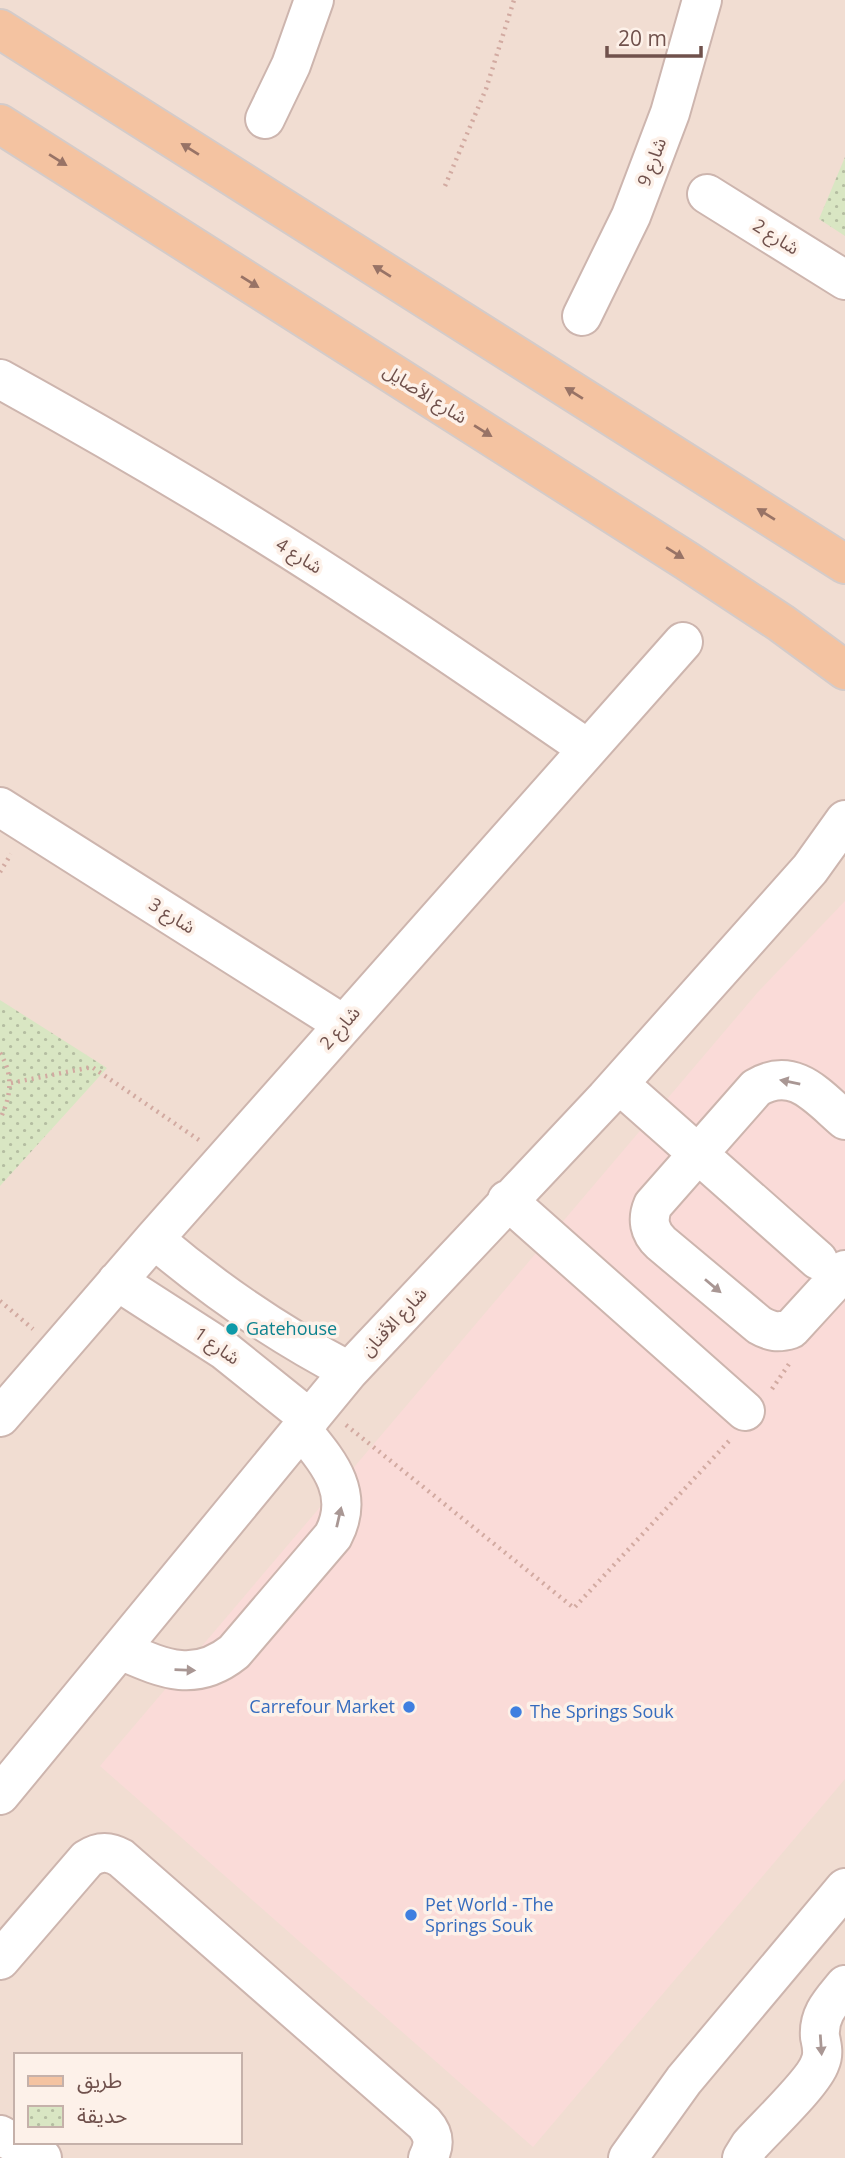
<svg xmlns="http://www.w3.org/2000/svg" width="845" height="2158" font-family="'Open Sans','Noto Sans Arabic',sans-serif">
<defs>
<pattern id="park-dots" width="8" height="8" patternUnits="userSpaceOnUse" patternTransform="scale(1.75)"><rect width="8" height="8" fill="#d9e6c3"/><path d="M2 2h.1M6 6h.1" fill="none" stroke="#b4bda1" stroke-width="1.8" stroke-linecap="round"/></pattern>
</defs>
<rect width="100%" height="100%" fill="#faece3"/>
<path fill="#f1ddd2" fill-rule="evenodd" d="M0,0H845V2158H0ZM16,2055H240V2142H16Z"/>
<path fill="#fadbd8" d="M845,901V1779L533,2147L100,1766L758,992Z"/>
<path fill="url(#park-dots)" d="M845,157V236L819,219Z
M0,1000L107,1068L0,1186Z"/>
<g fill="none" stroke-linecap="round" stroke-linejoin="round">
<g stroke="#cdb5ae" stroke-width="42">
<path id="minor" d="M265,119L291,65L314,0
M707,194L845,280
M582,316L631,216L670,113L702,0
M0,379C125,448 249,521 368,600C442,648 515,699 588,749
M0,807L343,1024
M619,1084L818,1260
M845,1120C818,1097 794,1065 756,1088L653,1205C647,1219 649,1232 661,1243L759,1325C771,1332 778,1333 791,1329L845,1270
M507,1200L745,1411
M154,1239C214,1290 278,1334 349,1371
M117,1281L224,1350L310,1419
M0,1417L154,1239L683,642
M120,1650C162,1668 194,1684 234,1652L333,1536C356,1493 328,1462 302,1430
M0,1795L349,1371L606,1098L810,869L845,820
M0,1960L87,1859C99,1851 109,1851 121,1858L424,2123C434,2134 435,2145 428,2158
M0,2135L42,2158
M628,2158L684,2080L845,1888
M742,2158L750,2145C766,2127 814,2082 820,2063C824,2054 822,2046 820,2037C818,2014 832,2001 845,1985"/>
</g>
<g stroke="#d4cbc9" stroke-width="42">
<path id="major" d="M0,29L845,564
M0,124L687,561L781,623L845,670"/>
</g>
<path stroke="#d2aaa1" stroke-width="4.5" stroke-dasharray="2 5" stroke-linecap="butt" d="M445,186L486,89L514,0
M0,872L11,854
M0,1053C14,1075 11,1097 0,1119
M11,1083L92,1067L199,1140
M0,1301L33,1329
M772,1389L789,1364
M346,1425L574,1608L729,1441"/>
<use href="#minor" stroke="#fff" stroke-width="38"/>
<use href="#major" stroke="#f4c3a1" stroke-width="38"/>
</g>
<defs><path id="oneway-solid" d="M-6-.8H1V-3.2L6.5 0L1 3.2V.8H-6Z" transform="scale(1.75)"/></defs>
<g fill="#987366">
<use href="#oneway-solid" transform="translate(190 149) rotate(-148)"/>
<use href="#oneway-solid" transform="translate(58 160) rotate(32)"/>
<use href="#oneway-solid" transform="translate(382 271) rotate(-148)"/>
<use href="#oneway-solid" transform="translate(250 282) rotate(32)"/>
<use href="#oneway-solid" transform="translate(574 393) rotate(-148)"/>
<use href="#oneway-solid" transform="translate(483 431) rotate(32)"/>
<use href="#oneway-solid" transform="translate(766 514) rotate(-148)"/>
<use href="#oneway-solid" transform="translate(675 553) rotate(32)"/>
</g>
<g fill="#a99794">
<use href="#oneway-solid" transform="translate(790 1082) rotate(-168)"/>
<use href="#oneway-solid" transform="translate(713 1286) rotate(40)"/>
<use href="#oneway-solid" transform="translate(339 1517) rotate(-77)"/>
<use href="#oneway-solid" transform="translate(185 1670) rotate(2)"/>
<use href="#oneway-solid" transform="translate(821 2045) rotate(86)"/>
</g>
<circle fill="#0f9aa8" stroke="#fdf1e9" stroke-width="2.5" cx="232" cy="1329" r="7"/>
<g fill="#3f7fe0" stroke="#fdf1e9" stroke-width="2.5">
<circle cx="409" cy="1707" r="7"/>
<circle cx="516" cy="1712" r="7"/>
<circle cx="411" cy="1915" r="7"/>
</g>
<g text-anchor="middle" stroke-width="7" stroke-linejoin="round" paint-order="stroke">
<g font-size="18" fill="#70514c" stroke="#fdf1e9">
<text transform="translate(652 162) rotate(-69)" y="6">شارع 9</text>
<text transform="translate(776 237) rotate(32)" y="6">شارع 2</text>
<text transform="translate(425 394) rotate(32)" y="6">شارع الأصايل</text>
<text transform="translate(299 556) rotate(32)" y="6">شارع 4</text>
<text transform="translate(172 916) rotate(32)" y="6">شارع 3</text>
<text transform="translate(340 1028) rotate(-49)" y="6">شارع 2</text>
<text transform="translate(394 1322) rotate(-47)" y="6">شارع الأفنان</text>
<text transform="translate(217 1346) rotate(35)" y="6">شارع 1</text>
</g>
<g font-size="18" fill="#0d838f" stroke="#fdf1e9" text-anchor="start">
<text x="246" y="1335">Gatehouse</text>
</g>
<g font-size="18" fill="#366cbe" stroke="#fdf1e9" text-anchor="start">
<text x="395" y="1713" text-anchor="end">Carrefour Market</text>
<text x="530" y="1718">The Springs Souk</text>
<text x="425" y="1911">Pet World - The<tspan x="425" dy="21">Springs Souk</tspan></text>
</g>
</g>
<rect x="14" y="2053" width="228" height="91" fill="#fdf1e9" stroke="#c5b1aa" stroke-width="2"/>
<rect x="28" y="2076" width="35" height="10" fill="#f4c3a1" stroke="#c5b1aa" stroke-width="2"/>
<text x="77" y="2088" font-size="21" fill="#70514c">طريق</text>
<rect x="28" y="2106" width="35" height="21" fill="url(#park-dots)" stroke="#c5b1aa" stroke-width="2"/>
<text x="77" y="2123" font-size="21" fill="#70514c">حديقة</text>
<path d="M607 46v10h94v-10" fill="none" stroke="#70514c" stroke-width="3.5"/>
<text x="618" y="46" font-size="21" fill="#70514c" stroke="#fdf1e9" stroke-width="5" paint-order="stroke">20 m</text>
</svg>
